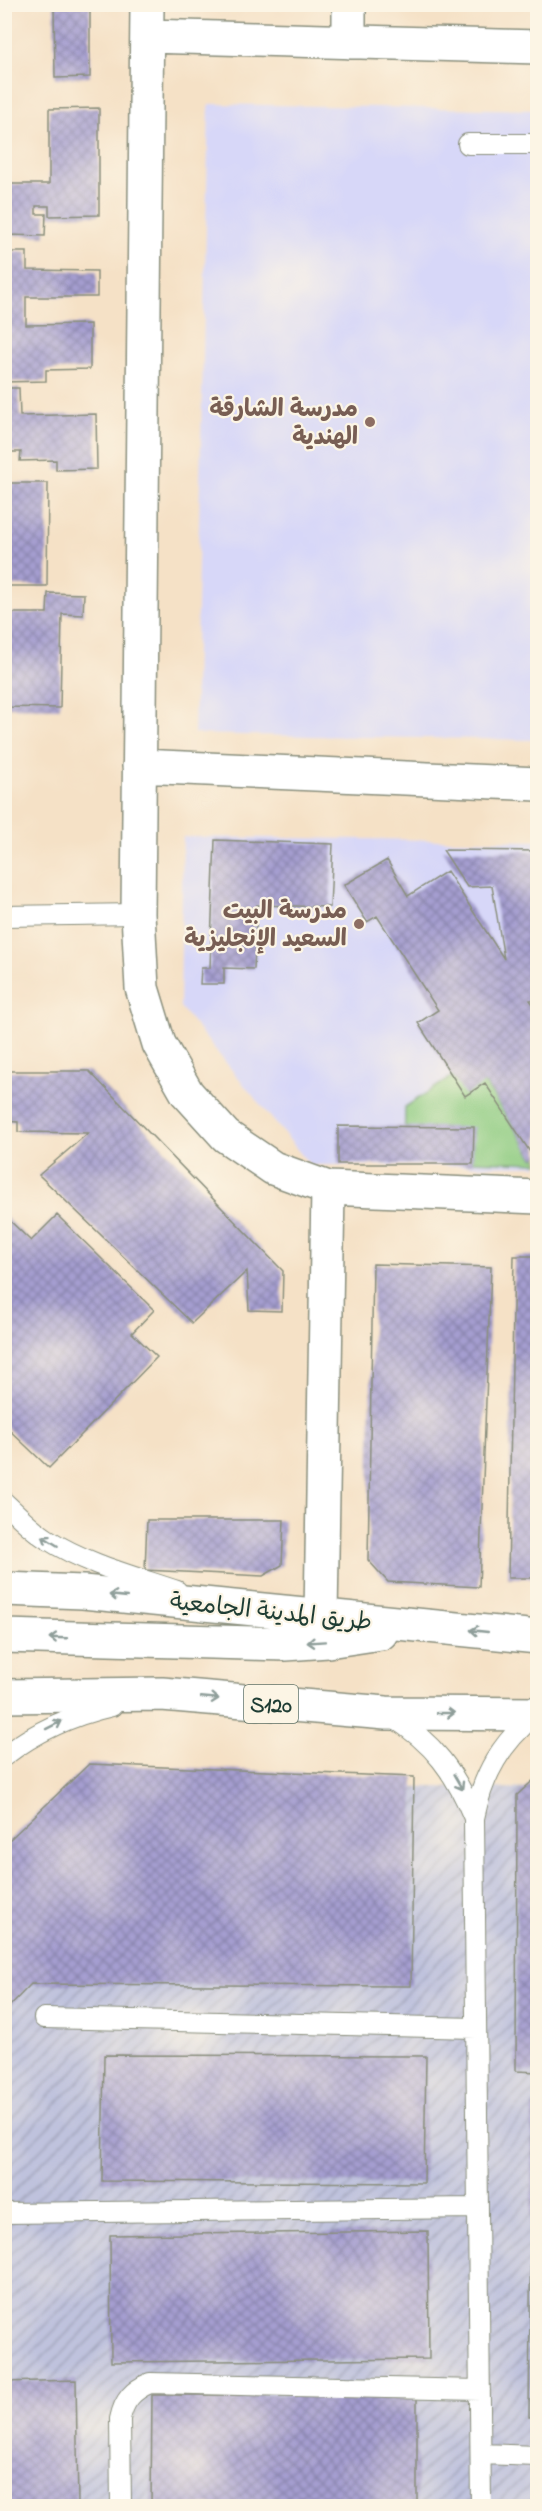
<svg xmlns="http://www.w3.org/2000/svg" width="542" height="2511" font-family="'Indie Flower','Playpen Sans Arabic',sans-serif">
<defs>
<pattern id="industrial-furrows" width="10" height="10" patternUnits="userSpaceOnUse" patternTransform="scale(1.5)"><rect width="10" height="10" fill="#bfc2dd"/><path d="M-1 1l2-2M0 10L10 0M9 11l2-2" fill="none" stroke="#9b9fb4"/></pattern>
<pattern id="building-cross-hatch" width="8" height="8" patternUnits="userSpaceOnUse" patternTransform="scale(1.5)"><rect width="8" height="8" fill="#a59ed0"/><path d="M0 0l8 8M0 8l8-8" fill="none" stroke="#8682aa"/></pattern>
</defs>
<rect width="100%" height="100%" fill="#fcf5e5"/>
<filter id="ink" filterUnits="userSpaceOnUse"><feTurbulence type="fractalNoise" baseFrequency=".0167" numOctaves="2"/><feDisplacementMap in="SourceGraphic" scale="12" xChannelSelector="R" yChannelSelector="G"/><feConvolveMatrix kernelMatrix="1 2 1 2 8 2 1 2 1" color-interpolation-filters="sRGB"/></filter>
<filter id="wash" filterUnits="userSpaceOnUse"><feTurbulence type="fractalNoise" baseFrequency=".008" numOctaves="4" result="noise"/><feDisplacementMap in="SourceGraphic" scale="24" xChannelSelector="R" yChannelSelector="G"/><feGaussianBlur stdDeviation="1.35" result="paint"/><feColorMatrix in="noise" values="0 0 0 0 0 0 0 0 0 0 0 0 0 0 0 0 0 1.4 0 .05"/><feComposite in="paint" operator="in"/></filter>
<g filter="url(#wash)">
<rect width="100%" height="100%" fill="#f5e1c6"/>
<path fill="#d7d7f8" d="M209,104L537,110V740L194,734Z
M183,837L537,841V1166L310,1165L180,1007Z"/>
<path fill="url(#industrial-furrows)" d="M108,1781L537,1789V2506H5L4,1875Z"/>
<path fill="#8fcc82" stroke="#57845b" stroke-width="1.5" d="M453,1076L485,1083L534,1158L537,1156L538,1163L404,1159L405,1107Z"/>
<g id="blocks">
<path fill="url(#building-cross-hatch)" d="M54,4H90V77L55,78Z
M99,108V215L49,216V206H36V214H46L45,236L7,235L6,249L4,248V184H49V109Z
M4,252H27V270L97,271V297H26V325L90,324V369L46,370V381L4,382Z
M4,388H19L20,416L96,414L97,469L56,470V460L20,461L21,452H4Z
M4,483H48L47,586H4Z
M48,593L84,594L83,615L62,614L60,708L4,707V613H47Z
M215,840L333,844L330,907L257,905L254,969L224,968V984H200L201,968H210Z
M443,850L538,851V999L530,1000L538,1011V1156L534,1158L485,1083L465,1096L418,1023L438,1010L377,916L367,922L344,885L387,860L408,896L447,871L504,959L492,886L467,887Z
M4,1071H89L283,1271L282,1311L249,1310L247,1271L192,1323L39,1175L88,1133L18,1132V1122L4,1121Z
M338,1126L474,1127L473,1164H338Z
M57,1215L154,1310L132,1333L157,1357L49,1468L4,1425V1220L7,1218L31,1241Z
M514,1256H538V1578H508Z
M373,1264L491,1267L479,1587L388,1582L368,1560Z
M147,1520H284L282,1565L263,1576L145,1570Z
M89,1764L414,1777L411,1986L31,1984L4,2012V1845Z
M538,1776V2072L516,2071L517,1795Z
M104,2055L426,2056L424,2183L102,2181Z
M532,2104H538V2417H529Z
M428,2231L429,2359L111,2362L110,2235Z
M76,2380L78,2506H4V2382Z
M152,2395H417V2506H151Z"/>
</g>
</g>
<g filter="url(#ink)">
<use href="#blocks" fill-opacity="0" stroke="#8a8f7d" stroke-width="1.5"/>
<g fill="none" stroke-linecap="round" stroke-linejoin="round">
<g stroke="#8a8f7d" stroke-width="22">
<path id="lane" d="M468,144H538
M4,916L138,914
M4,1502C18,1515 31,1529 47,1539C86,1564 133,1576 177,1591
M391,1716C434,1743 455,1772 474,1818
M4,1756C38,1730 72,1715 112,1706
M44,2018L476,2028
M4,2213L478,2208
M481,2454L538,2456
M121,2506L120,2419C124,2400 133,2390 150,2383L480,2390
M481,2506L474,1818C483,1774 501,1743 536,1714"/>
</g>
<g stroke="#8a8f7d" stroke-width="36">
<path id="street" d="M147,4L138,914L142,988L159,1044L187,1093L226,1136L273,1168L328,1188L538,1197
M349,4V42
M147,36L538,47
M139,766L538,784
M321,1616L328,1188"/>
</g>
<g stroke="#8a8f7d" stroke-width="36">
<path id="primary" d="M4,1589L83,1592L538,1637
M4,1636L285,1644L328,1641L381,1633
M4,1696L162,1694L386,1713L538,1714"/>
</g>
<use href="#lane" stroke="#fff" stroke-width="20"/>
<use href="#street" stroke="#fff" stroke-width="33"/>
<use href="#primary" stroke="#fff" stroke-width="33"/>
</g>
<defs><path id="oneway-shaft" d="M-6 0H5M1.5-3L5.5 0L1.5 3" fill="none" stroke-width="1.6" stroke-linecap="round" stroke-linejoin="round" transform="scale(1.5)"/></defs>
<g stroke="#8f9e9a">
<use href="#oneway-shaft" transform="translate(50 1541) rotate(-148)"/>
<use href="#oneway-shaft" transform="translate(118 1596) rotate(-174)"/>
<use href="#oneway-shaft" transform="translate(479 1631) rotate(-174)"/>
<use href="#oneway-shaft" transform="translate(58 1638) rotate(-178)"/>
<use href="#oneway-shaft" transform="translate(316 1642) rotate(176)"/>
<use href="#oneway-shaft" transform="translate(210 1698) rotate(5)"/>
<use href="#oneway-shaft" transform="translate(446 1713)"/>
<use href="#oneway-shaft" transform="translate(54 1725) rotate(-27)"/>
<use href="#oneway-shaft" transform="translate(458 1782) rotate(60)"/>
</g>
</g>
<g fill="#8d6e63" stroke="#fcf5e5" stroke-width="2">
<circle cx="370" cy="422" r="6"/>
<circle cx="359" cy="924" r="6"/>
</g>
<g text-anchor="middle" stroke-width="4.5" stroke-linejoin="round" paint-order="stroke">
<rect fill="#fcf5e5" stroke="#617469" stroke-width="1.5" x="244" y="1685" width="54" height="38" rx="4.5"/>
<g font-size="22" font-weight="bold" fill="#1f3d34">
<text x="271" y="1712">S120</text>
</g>
<g font-size="24" font-weight="bold" fill="#785e54" stroke="#fcf5e5" text-anchor="end">
<text x="358" y="416">مدرسة الشارقة<tspan x="358" dy="28">الهندية</tspan></text>
<text x="347" y="918">مدرسة البيت<tspan x="347" dy="28">السعيد الإنجليزية</tspan></text>
</g>
<g font-size="24" fill="#1f3d34" stroke="#fcf5e5">
<text transform="translate(271 1611) rotate(6)" y="8">طريق المدينة الجامعية</text>
</g>
</g>
<rect width="542" height="2511" fill="none" stroke="#fcf5e5" stroke-width="24"/>
</svg>
